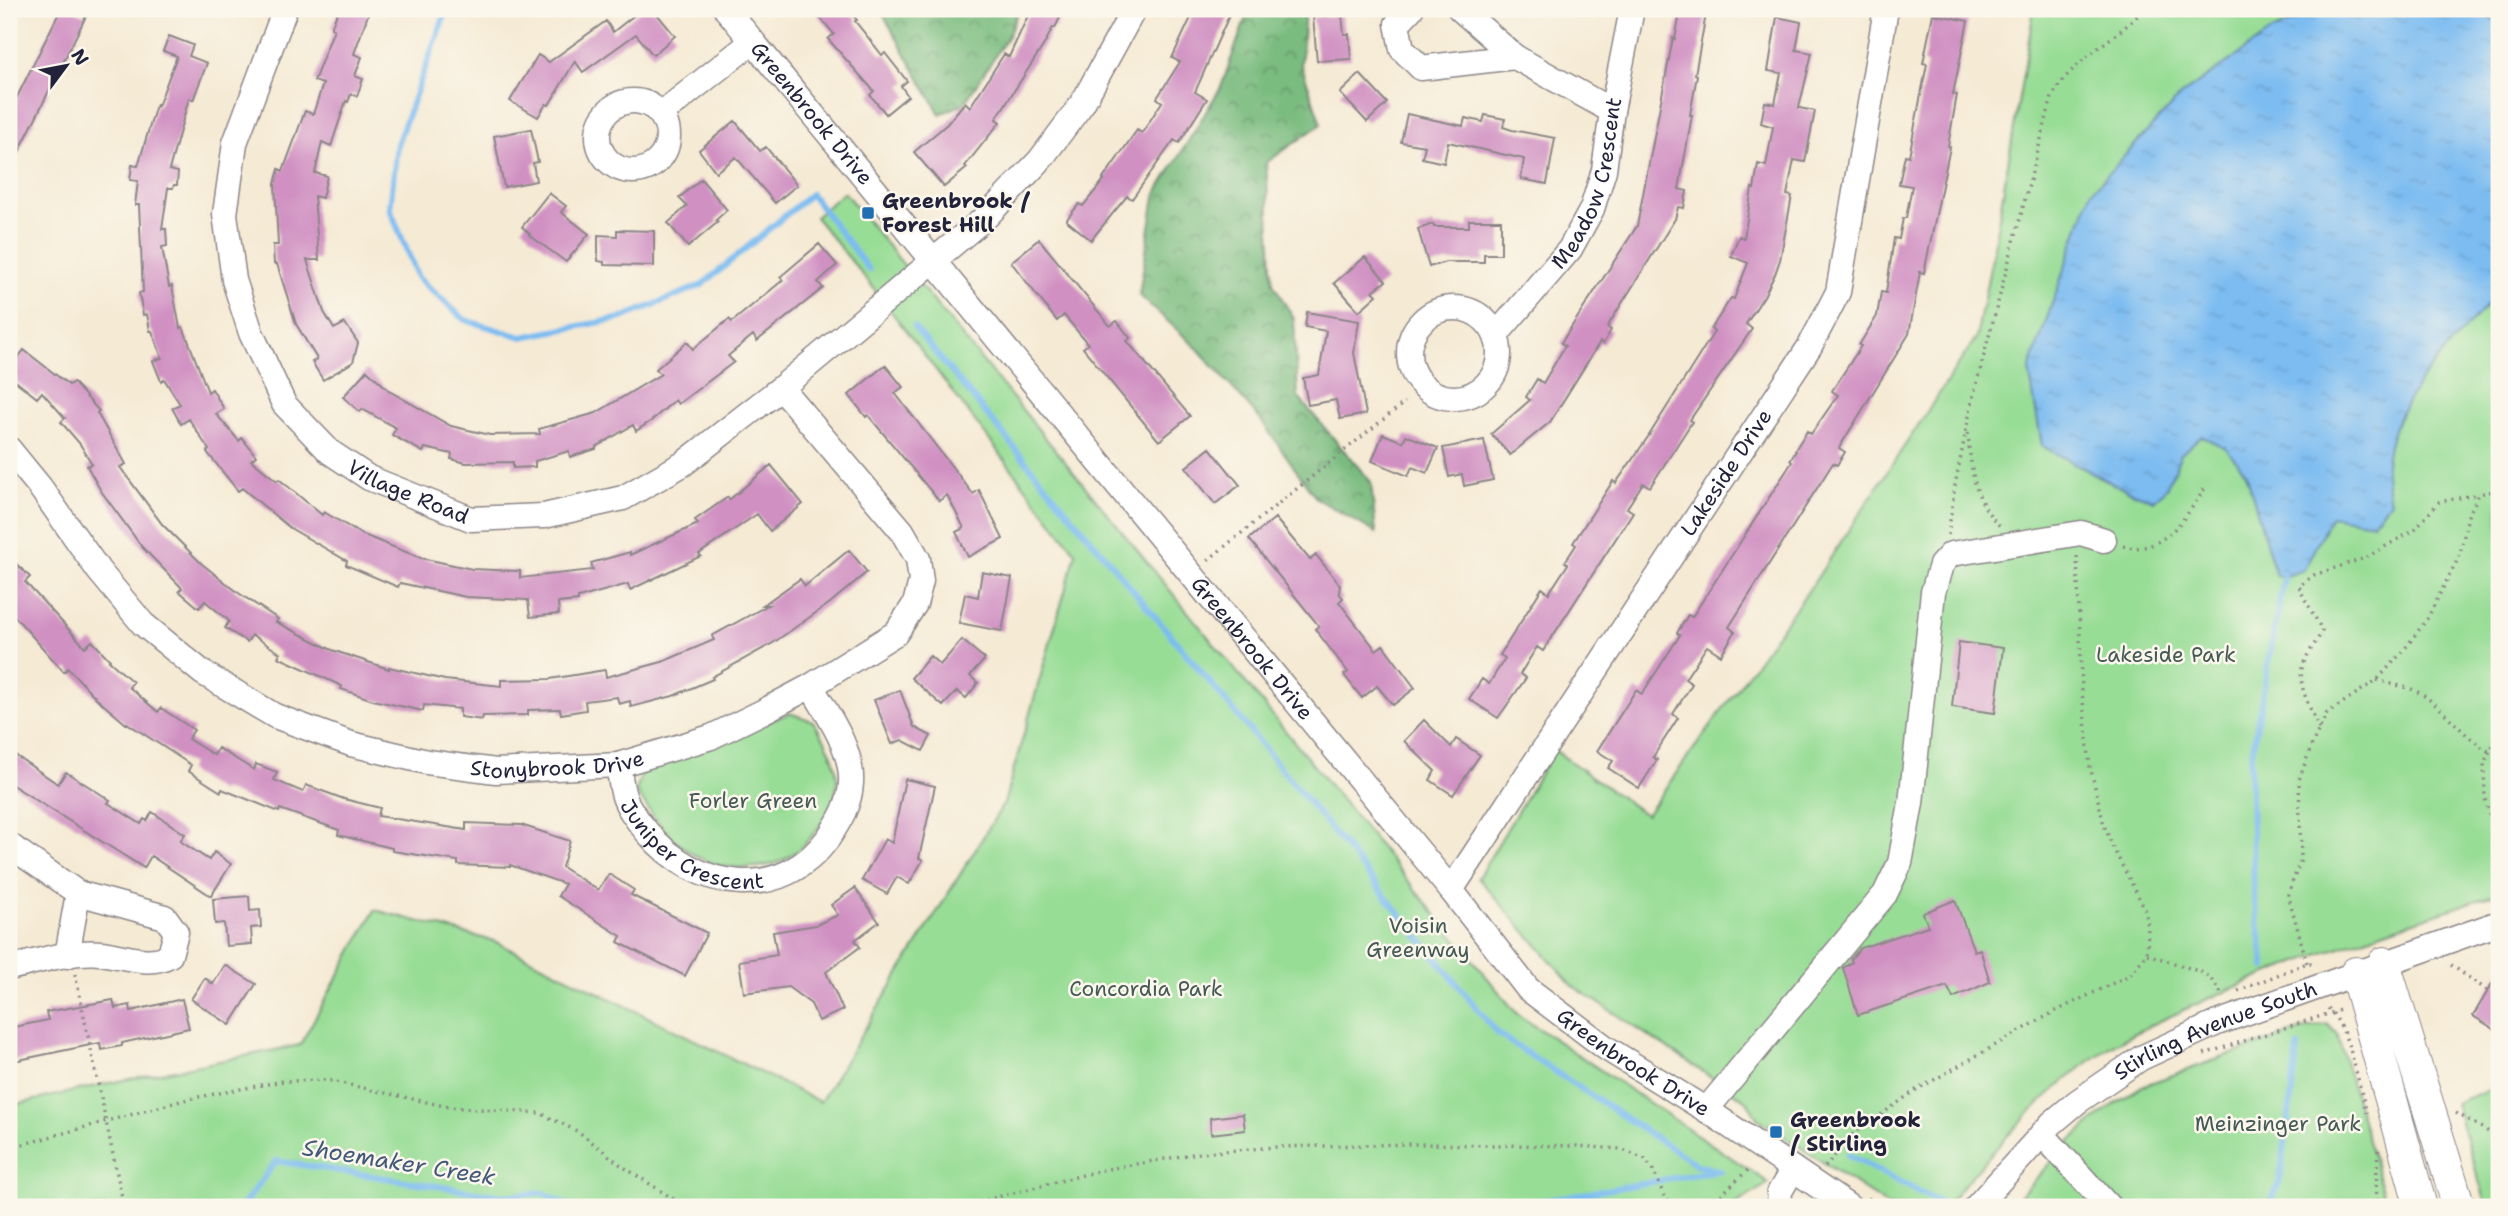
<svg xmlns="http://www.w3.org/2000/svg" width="2508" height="1216" font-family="'Shantell Sans',sans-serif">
<defs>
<pattern id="forest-crowns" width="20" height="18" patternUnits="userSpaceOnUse" patternTransform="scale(1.75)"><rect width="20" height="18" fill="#7abc7f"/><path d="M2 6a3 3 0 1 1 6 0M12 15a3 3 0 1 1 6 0" fill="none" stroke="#649869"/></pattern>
<pattern id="water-ripples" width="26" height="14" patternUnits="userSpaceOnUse" patternTransform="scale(1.75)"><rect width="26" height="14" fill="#7cbcf1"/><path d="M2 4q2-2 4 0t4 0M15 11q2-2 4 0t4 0" fill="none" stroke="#6ba1d0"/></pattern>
</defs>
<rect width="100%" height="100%" fill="#fbf7ec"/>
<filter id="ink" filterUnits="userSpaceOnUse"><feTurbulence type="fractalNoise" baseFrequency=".0143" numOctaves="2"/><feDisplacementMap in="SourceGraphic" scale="14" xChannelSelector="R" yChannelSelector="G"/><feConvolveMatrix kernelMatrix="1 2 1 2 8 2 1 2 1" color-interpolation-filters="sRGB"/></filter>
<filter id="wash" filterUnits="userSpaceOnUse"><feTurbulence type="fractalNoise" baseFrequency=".00686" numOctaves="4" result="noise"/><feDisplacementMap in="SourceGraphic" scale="28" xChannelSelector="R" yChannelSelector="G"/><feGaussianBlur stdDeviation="1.57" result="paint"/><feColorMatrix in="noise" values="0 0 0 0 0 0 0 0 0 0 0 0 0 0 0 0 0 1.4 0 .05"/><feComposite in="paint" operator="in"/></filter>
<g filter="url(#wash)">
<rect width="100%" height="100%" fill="#f5ead4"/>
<path fill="url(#forest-crowns)" stroke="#4e6f5d" stroke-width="2" d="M880,9H1019L1008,36L964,104L940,114Z
M1249,9H1305L1301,64L1321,124L1266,163L1273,283L1294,319L1298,397L1371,482L1376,533L1316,498L1260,419L1198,349L1139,295L1155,196L1221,87Z"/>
<path fill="#98dd96" stroke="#5d8068" stroke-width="2" d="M2034,9H2499V893C2398,927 2296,959 2199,1003C2167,1018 2133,1032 2104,1051C2041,1093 1994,1151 1944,1207H1890L1757,1118L1747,1101L1573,986L1478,878L1554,750L1646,815L1813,584L1976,338L1993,253Z
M844,192L1517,1014L1769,1183L1731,1207H9V1106L109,1083L300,1045L375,910L494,941L820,1102L1004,803L1076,553L867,280L815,217Z
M790,713L813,721C824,738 837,758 837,780C837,810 808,848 781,861C768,868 732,870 718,865C679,854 657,823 636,791L641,776L649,768Z
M2327,1024L2337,1033L2387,1207H2010L2069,1142L2102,1113L2142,1086L2300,1030Z
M2499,1085V1207H2487L2455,1103Z"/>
<path fill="url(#water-ripples)" stroke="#4f6f96" stroke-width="2" d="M2320,9H2474L2498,21L2499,292C2456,341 2391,396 2386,465C2385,476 2388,490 2390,502L2373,523L2331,516L2304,570L2284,577L2276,576L2246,473L2226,448L2201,436L2181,454L2167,487L2154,501L2113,484L2042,446L2029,370L2091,192L2180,96L2270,32Z"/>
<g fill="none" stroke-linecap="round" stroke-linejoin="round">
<path stroke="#7cbcf1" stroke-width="6" d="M447,9L397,144L390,209L418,278L465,320L522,337L622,318L702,285L811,194L869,270
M914,327L1243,722L1498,1034L1697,1165L1720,1171
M2265,968L2254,896L2250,763L2284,577
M1848,1155L1944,1205
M242,1207L276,1161L501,1196L543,1193L571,1207
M1491,1207L1519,1205L1714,1171
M2269,1207L2280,1180L2298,1047"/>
</g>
<g id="blocks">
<path fill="#d090c2" d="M61,9H72L86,16L9,172V113Z
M339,9H370L354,54L362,57L355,76L363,79L357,96L351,94L348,102L346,101L331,146L322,142L315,173L327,176L322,198L314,196L319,260H307L324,312L334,329L345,323L358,343L353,362L323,380L312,362L317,359L296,324L277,264H274L273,245H278L275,184L279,169L283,171L305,111L313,114L323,84L314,81L334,29L331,28Z
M642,9H653L675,36L653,55L636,34L583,72L575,61L549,105L546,104L538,117L510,101L538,55L549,62L606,21L613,32Z
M813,9H848L857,20L855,21L882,55L885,53L907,81L901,86L908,96L886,114L870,95L874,91L828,39L834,34Z
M1031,9H1064L1055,28L1053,27L1045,43L996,119L1000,122L965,166L967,168L944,187L914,152L947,124L965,102L970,107L1004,54L1009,57Z
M1195,9H1232L1195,92L1207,99L1179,143L1174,140L1132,199L1127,196L1091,240L1066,220L1079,204L1083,206L1104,180L1103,179L1137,130L1142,133L1162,102L1157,98L1180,62L1172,58Z
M1681,9H1707L1695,74L1697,75L1690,115H1692L1679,189L1687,191L1684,208L1678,207L1675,219L1607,327L1611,330L1603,344L1600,342L1550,422L1510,455L1491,434L1530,400L1526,397L1537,379L1543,383L1565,346L1561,343L1637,226L1673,38L1675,39Z
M1933,14L1968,21L1953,94L1957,95L1948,146L1950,147L1924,273L1920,272L1909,334L1839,448L1845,452L1837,465L1833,463L1729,627L1735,632L1721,655L1707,646L1685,679L1692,684L1673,714L1678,718L1653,757L1657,760L1639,788L1608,768L1613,761L1597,751L1636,690L1642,694L1680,635L1677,633L1688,615L1692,617L1792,462L1790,460L1796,451L1795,450L1807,431L1811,434L1838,395L1832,391L1861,346L1859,345L1877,316L1881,292L1886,293L1894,238L1899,239L1903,218H1906L1912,186L1899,184L1905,155L1909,156L1927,64L1923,63Z
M1342,15L1344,34H1349L1351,59L1317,61L1313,17Z
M1777,17L1801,22L1796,50L1812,53L1799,108L1815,111L1805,162L1794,160L1787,195L1792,196L1780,260L1775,274L1764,296L1746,324L1752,329L1690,420L1692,422L1650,487L1643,483L1627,508L1633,512L1543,651L1537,647L1520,674L1526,678L1498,718L1469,699L1482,679L1489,684L1505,658L1500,655L1542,588L1549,593L1568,564L1565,562L1576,545L1573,543L1613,481L1616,483L1648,437L1714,332L1711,329L1731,298L1734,299L1748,263L1731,256L1739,236L1744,238L1752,188L1754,189L1758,164L1766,166L1773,127L1761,123L1765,102L1775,104L1781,73L1768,71Z
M169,36L193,45L189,56L207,63L193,100L189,98L169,170L178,172L177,185H174L173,188H168L162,229H166L167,246L162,247L169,287L172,286L180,328L183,327L208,392L212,389L224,409L216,414L239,441L242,438L256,456L251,460L277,481L279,479L322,515L324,512L361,534L421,558L472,569L520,571V578L593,570L591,563L630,552V555L698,524L695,520L728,497L729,500L771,465L803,504L770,531L757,514L699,554L701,556L630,590L628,584L578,598V601L558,603L559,614L530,617L528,600L466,597L400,583L398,587L346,565L347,561L290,528L242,488L238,491L207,452L209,450L189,419L181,424L172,408L180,404L164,379L161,381L153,361L162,358L152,331H150L147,314L143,315L139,293L143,292L139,205H135L138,181L130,180L132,165L138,166L156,105L158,106L177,56L163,51Z
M1360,74L1387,103L1367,122L1340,93Z
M1407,114L1463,126L1465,118L1483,122L1485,115L1505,119L1503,127L1512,130L1555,138L1547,184L1521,179L1524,159L1448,142L1444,163L1422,158L1425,146L1401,142Z
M735,121L760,151L766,147L797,185L775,203L736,157L716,172L699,150Z
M531,129L538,162L533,163L536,181L504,187L494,136Z
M701,179L727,210L716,220L718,222L688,247L668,223L687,206L679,198Z
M549,193L566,206L561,212L589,234L566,262L529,235L530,234L522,227Z
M1469,220H1501V254H1484V262H1446L1429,267L1418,229L1433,224L1434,227H1469Z
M617,230L654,231V266L604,265V262L598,261V235L617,236Z
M1039,239L1110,326L1117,321L1130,338L1127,341L1190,416L1159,441L1083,348L1088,344L1064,315L1057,321L1011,262Z
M819,244L837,265L818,282L823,288L757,341L753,335L728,356L734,362L678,404L675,400L651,421L636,431L633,425L596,447V449L570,457L569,451L535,461V467L513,468V462L466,463L451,459L452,454L425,448L423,452L392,435L396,428L362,409L360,412L343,397L367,370L391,392L451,426L490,435L540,434L539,429L596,413L661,374L656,369L687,342L693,349L729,319L732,322L783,280L780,277Z
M1365,257L1386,281L1373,291L1377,295L1359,311L1334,283Z
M1307,312L1359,321L1354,353L1366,414L1340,419L1336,400L1308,405L1303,378L1319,375L1326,331L1305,327Z
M24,350L69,385L73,382L99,411L97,413L126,464L120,467L162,524L202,564L240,594L278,619L276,622L332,650L389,669V667L445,680L501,686V680L550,679L605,670L606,677L662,662L714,640L712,636L768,605H763L800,579L805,586L849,550L867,572L830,603L773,643L712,677L713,679L673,696L631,707L630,701L619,704L617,697L585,701L586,710L561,714L560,709L528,710V715L483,716L482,720L460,717V709L424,705L423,711L373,700L341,689L342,686L278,657L280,653L252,635L247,642L225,628L229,621L205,601L199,608L179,591L182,588L142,547L101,491L87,466L92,464L80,444L61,422L65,418L42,392L37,398L9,376V369Z
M885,365L903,387L895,393L973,494L979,490L1003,539L968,557L956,532L964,528L947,495L939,501L868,415L866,417L849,395Z
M1383,434L1403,442L1406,435L1438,448L1427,473L1412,467L1408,476L1372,461Z
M1484,440L1493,480L1464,486L1462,474L1449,477L1443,448Z
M1210,448L1240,485L1215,504L1186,467Z
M1275,518L1310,560L1316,555L1340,585L1339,593L1343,598L1339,602L1376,650L1383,645L1415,688L1393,705L1377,686L1362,698L1344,675L1348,672L1315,629L1319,626L1249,539Z
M9,557L30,577L25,582L85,647L92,641L110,660L109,661L133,682L129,687L158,712L161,708L194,730L188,739L214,755L218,748L254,770L256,764L277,772L274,780L303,792L306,785L344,799L380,808L378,816L466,830V823L521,825L570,841L562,867L598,890L609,874L634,890L631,895L707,933L685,976L618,942L621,936L558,896L565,884L510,865V867L458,865V861L392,851V848L338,835L339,830L280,809L279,812L222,789L221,792L188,771L191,765L127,723L126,724L98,700L68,668L64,672L9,610Z
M982,572L1012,578L1002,631L959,623L965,594L978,597Z
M962,640L985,659L970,676L978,683L966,698L957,691L943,706L911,678L930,656L940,665Z
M1959,642L2003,648L1995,713L1952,707Z
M900,690L914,727L931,736L923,751L902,740L892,744L874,700Z
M1424,720L1451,747L1456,739L1480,755L1453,795L1430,780L1435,771L1404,741Z
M9,751L58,784L66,772L110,800L108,803L141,824L144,819L147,821L152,812L185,834L180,841L209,860L214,852L231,864L211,896L151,856L144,868L9,783Z
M905,779L935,786L919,858L923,860L909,884L897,877L887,894L862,880L885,839L892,843Z
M855,888L879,922L855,940L860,947L826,972L843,1010L819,1021L811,1004L788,987L744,993L739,961L777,955L773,932L816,925L838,915L831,905Z
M249,896L250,911L260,910L261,927L251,928L252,944L226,946L224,923L215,924L213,899Z
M1955,900L1974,951L1980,949L1990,982L1953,998L1947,986L1858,1015L1843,968L1852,962L1851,959L1860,948L1928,926L1923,913Z
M225,965L256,984L230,1025L191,999L205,978L213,984Z
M2499,972V1032L2473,1016Z
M182,999L189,1028L122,1043V1046L101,1050L100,1043L9,1062V1028L48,1020L46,1012L113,1000L115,1008L130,1005L131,1011Z
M1243,1114L1245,1130L1211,1134L1210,1118Z"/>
</g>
</g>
<g filter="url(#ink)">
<use href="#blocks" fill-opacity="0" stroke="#8c8688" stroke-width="2"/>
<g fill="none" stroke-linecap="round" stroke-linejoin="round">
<g stroke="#8c8688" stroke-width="27">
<g id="minor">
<path id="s1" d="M285,9L235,143L225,214L234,280L251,333L284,404L330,452L369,478L471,519L544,516L623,498L683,464L781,388L987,216L1040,160L1082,104L1134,9"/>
<path id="s2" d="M726,9L1451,890L1528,989L1606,1048L1711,1113L1849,1207"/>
<path d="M1411,9L1397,24L1402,49L1421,68L1515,57"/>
<path d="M1460,9L1515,57L1612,111"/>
<circle cx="633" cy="136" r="35"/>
<path d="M661,114L752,42"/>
<circle cx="1454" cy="353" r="45"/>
<path id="s3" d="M1496,335L1570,249L1592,209L1604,170L1612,111L1632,9"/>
<path id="s4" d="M9,449L40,487L99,571L143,624L203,673L275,716L351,744L427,762L496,771L618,765L711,737L764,711L811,686L896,633L915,604L921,581L918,559L902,531L781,388"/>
<path id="s5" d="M618,765C620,775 621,787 624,796C628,809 639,822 647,832C696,891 781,904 829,837C840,820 850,804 851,783C853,749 827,714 811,686"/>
<path d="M9,845L78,893L165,917L176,932L170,955C150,967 124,956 101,953C72,950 37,962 9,968"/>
<path id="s6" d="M1451,890L1810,346L1838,292L1886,9"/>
<path d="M67,956L78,893"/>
<path d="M1706,1110L1885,894L1900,863L1911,803L1933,592L1941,565L1951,554L2081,533L2104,540"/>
<path d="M2042,1134L2109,1207"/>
<path d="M1781,1207L1779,1193L1793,1169"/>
<path id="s7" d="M1976,1207L2052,1123L2077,1102L2141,1058L2217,1023L2499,923"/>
</g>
</g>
<g stroke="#8c8688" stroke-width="34">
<path id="major" d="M2384,963L2459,1207
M2356,973L2421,1207"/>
</g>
<path stroke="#8c8688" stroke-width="3.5" stroke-dasharray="2 5" stroke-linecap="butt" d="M1968,433C1971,467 1973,501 2000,526
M1948,535L1955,485L1973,397L2052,97C2072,59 2116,40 2144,9
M2123,546C2163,557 2188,514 2207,485
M1208,560L1405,402
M2377,680C2389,684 2405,686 2416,691C2444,706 2462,737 2490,752
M2319,729C2312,711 2296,685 2303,665C2307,653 2317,642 2322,631C2315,615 2305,602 2299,586L2314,575L2365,558L2414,530L2439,502L2479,494
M2499,733L2484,763L2485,799L2499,848
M2147,954L2201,972L2210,978L2224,997
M2307,963L2288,894L2301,859L2299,780L2312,744L2327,713L2377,680L2404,650L2427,619L2460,555L2468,516L2479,494L2499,490
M2451,965L2488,991
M75,974L124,1207
M2238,991L2307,963H2316
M2328,1008C2351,1032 2357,1081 2367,1113
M2204,1054L2340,1010
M2456,1113L2499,1138
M9,1148L188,1099L283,1081L327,1080L449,1107L540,1113L579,1132L622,1166L686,1207
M2378,1150L2376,1189L2378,1207
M1825,1167L1852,1135L1916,1090L2054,1012L2130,975L2147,954L2148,927L2145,909L2114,850L2104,825L2090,766L2082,692L2077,555
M1868,1198L1881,1207
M959,1207L1102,1170L1199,1153L1277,1147L1413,1144L1576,1146L1620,1149L1645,1159L1652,1168L1665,1198L1675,1205H1690L1721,1195L1751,1167"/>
<use href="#minor" stroke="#fff" stroke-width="24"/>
<use href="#major" stroke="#fff" stroke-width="32"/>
</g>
</g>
<g fill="#1f6fb2" stroke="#fbf7ec" stroke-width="2.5">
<rect x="861" y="206" width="14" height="14" rx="3.5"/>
<rect x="1769" y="1125" width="14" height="14" rx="3.5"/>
</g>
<g text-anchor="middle" stroke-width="5" stroke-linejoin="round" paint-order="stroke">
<g font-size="21" fill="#22223b" stroke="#fbf7ec">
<text dy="7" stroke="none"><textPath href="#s2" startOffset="135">Greenbrook Drive</textPath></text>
<text dy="7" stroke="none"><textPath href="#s3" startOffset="182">Meadow Crescent</textPath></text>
<text dy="7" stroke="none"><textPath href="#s6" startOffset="500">Lakeside Drive</textPath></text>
<text dy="7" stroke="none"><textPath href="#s1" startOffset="570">Village Road</textPath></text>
<text dy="7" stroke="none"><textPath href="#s2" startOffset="828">Greenbrook Drive</textPath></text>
<text dy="7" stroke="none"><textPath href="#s4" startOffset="672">Stonybrook Drive</textPath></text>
<text dy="7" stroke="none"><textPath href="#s5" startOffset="122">Juniper Crescent</textPath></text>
<text dy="7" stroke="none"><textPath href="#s7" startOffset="303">Stirling Avenue South</textPath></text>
<text dy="7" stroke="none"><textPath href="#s2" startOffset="1395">Greenbrook Drive</textPath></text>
</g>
<g font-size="21" font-weight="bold" fill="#22223b" stroke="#fbf7ec" text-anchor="start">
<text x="882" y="208">Greenbrook /<tspan x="882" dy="24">Forest Hill</tspan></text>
<text x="1790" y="1127">Greenbrook<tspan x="1790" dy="24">/ Stirling</tspan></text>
</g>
<g font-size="21" fill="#455a56" stroke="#fbf7ec">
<text x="2166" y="662">Lakeside Park</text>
<text x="753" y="808">Forler Green</text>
<text x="1418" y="933">Voisin<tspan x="1418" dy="24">Greenway</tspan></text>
<text x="1146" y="996">Concordia Park</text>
<text x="2278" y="1131">Meinzinger Park</text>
</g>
<g font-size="23" font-style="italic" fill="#42587b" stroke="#fbf7ec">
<text transform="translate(399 1162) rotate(9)" y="8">Shoemaker Creek</text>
</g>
</g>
<rect width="2508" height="1216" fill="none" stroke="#fbf7ec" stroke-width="35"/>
<g transform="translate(66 66) rotate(58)" stroke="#fbf7ec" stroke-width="5" paint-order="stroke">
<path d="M0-5L12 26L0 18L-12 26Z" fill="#22223b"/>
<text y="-10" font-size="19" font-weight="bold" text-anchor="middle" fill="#22223b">N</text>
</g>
</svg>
